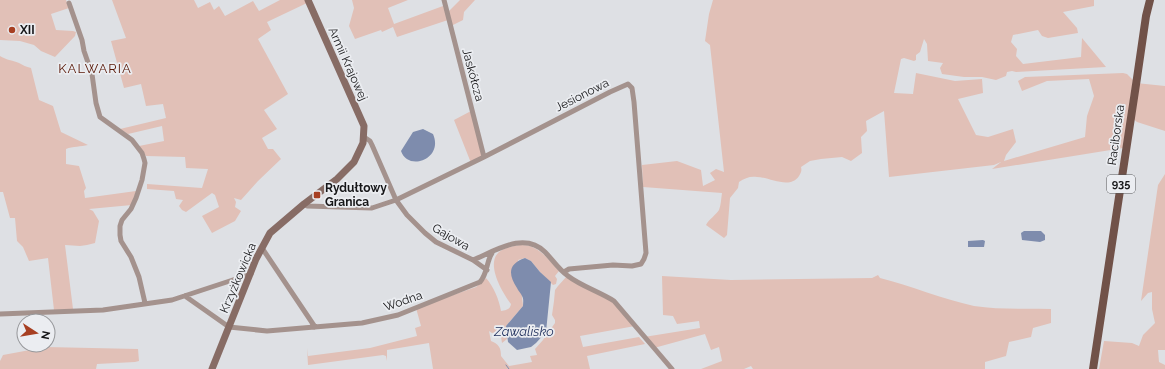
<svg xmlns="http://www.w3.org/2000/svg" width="1165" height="369" font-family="Raleway,sans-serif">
<rect width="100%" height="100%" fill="#dee0e4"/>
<path fill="#e1c0b7" d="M0,0H66L69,8L51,14L56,30L73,31L76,32L75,36L55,57L41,51L34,45L20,41L0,40Z
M112,0H194L198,8L210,2L214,10L219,6L225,16L253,1L259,11L280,0H305L307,3L267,22L271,30L258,39L288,94L264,110L277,129L262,138L268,149H273L281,159L258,181L241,200L234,198L236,202L235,207L241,211L235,221L212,233L202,216L219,207L215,195L212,193L186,212L182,210L179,206L183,200L176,199L174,191L147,189V184L202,188L208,169L186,168L185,157L146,156L139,146L164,141L162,126L128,134L120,129L166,118L163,104L146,106L141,84L124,88L111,41L126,38Z
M352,0H408L388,8L394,24L443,6L448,20L397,37L393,27L382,32L381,30L355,39L349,26L354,8Z
M460,0H475L464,12L463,20L451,26L448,12Z
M713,0H1094V6L1063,12L1077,28L1078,33L1048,38L1042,36L1038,30L1013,35L1011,42L1017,49L1016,56L1023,64L1081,57L1082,38L1106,67L1016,72L1012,71L1007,72L1006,76L996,80L982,77H964L942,74L940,68L943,63L928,61L927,44L924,39L920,52L916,55V60L914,61L904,58L901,59L894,93L913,94L916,73L955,81L982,79L983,93L958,99L976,135L988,137L1013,129L1016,142L1006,155L1004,161L1085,137L1087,116L1094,96L1089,79L1047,81L1022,91L1018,81L1025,77L1123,73L1127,74L1133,80L1123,148L992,169L1001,162L994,165L889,177L884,111L866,121L867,131L861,137L862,153L851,161L842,157L821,159L810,161L801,167C802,171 801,173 799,176C790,190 769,177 757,177C750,176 745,178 739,182L738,188L730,198L727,235L724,238L706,225C709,219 716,215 719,210C721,205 721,199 722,193L643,187L642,165L677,161L701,170L703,186L715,180L710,173L716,169L724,172L710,45L705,41L709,14Z
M0,56C6,60 12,60 19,63C23,65 26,67 31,68L39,100L53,106L61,132L88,145C81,147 73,146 66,149V164L79,166L86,188L84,191L85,198L136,191L132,205L89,209L93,211L99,221L95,243L87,245L80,246L65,245L73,309L54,310L48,258L29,261L23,247L17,241L15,218H10L3,192H0Z
M1136,83L1165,86V131L1137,122L1131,117Z
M471,111L482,156L471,163L454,120Z
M1165,174V350H1158L1159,362L1165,365V369H1099L1104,341L1132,343L1139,346L1143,335L1155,323L1152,309V292L1148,293L1141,301L1158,185Z
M520,245C538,244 548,259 559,271L555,276L557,279L556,284L553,285L540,272L531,261L525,258L518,260L523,306L506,326L507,339L502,343L501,337L498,332L492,333L489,331L491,341C499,344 501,348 501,356L509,366L532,362L530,356L537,355L535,349L543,340L555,323V320L552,315L554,301L555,290L558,286L567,276L614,301L635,326L580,336L583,347L639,337L645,344L587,356L590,369H433L429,343L387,350V361L386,356L383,355L308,365L307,348L308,356L370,348L417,336L415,328L421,326L416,308L476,287L486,278C494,287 499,300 501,311C506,310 510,310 511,304C503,294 485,264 499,252C504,248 513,246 520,245Z
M878,275L880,278C912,286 942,299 974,306C999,310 1026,308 1051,309V323L1033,328L1031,337L1009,342L1006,356L985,362V369H753L751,366L744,369H701L722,361L719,347L711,350L705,334L654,348L644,337L700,328L699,321L677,324L673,316L663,315L662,276L731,280L872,278Z
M46,347L138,349L139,361L135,362L97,364L96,369H0V361L3,355Z"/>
<path fill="#7e8cad" d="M423,129L433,134C444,159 408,172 401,151L413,132Z
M1024,231H1041L1045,235V240L1040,242L1022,240L1021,233Z
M983,240L985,241L984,247H968V241Z
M525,258L531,261L540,272L551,282L546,332L536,343L531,347L517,350L508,342L506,326L523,306C523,303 524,299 522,296C521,293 518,291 517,288C508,274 508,264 525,258Z"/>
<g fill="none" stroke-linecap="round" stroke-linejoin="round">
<path stroke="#7e8cad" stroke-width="1" d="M506,365L509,369"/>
<path stroke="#a4928d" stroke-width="5" d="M444,0L484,157
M69,3L82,40L84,51L92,74L96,103L100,117L132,140L142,153L144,159L145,163L142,180L136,198L131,209L122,220L120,226V235L121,241L131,257L139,277L145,303
M364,137L370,141L372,145L396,200L407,215L425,233L436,242L473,260C495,251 524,231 545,252C552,259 559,270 568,276C581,286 600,292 614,301L672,369
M304,204L307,206L372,208L396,200L484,157L610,92L628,84L632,88L634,102L646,253L644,259L641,264L632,266L613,265L569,269L564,272
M262,248L315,327
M473,260L487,270
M185,296L229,327L267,331L362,323L398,315L480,282C488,273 486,262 492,253
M0,314L103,310L172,300L251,274"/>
<path stroke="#876c65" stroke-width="7" d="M212,369L256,259L270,233L304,204L337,179L354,162L363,143L364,126L308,0"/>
<path stroke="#715249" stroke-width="8" d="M1093,369L1137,78L1146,16L1150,0"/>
</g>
<g fill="#a73f22" stroke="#ebedf1" stroke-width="1.5">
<circle cx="12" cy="30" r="4"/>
<rect x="313" y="191" width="8" height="8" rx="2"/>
</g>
<g text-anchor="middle" stroke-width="3.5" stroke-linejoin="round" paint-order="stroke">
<rect fill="#ebedf1" stroke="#565659" stroke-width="1" x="1107" y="175" width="28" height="18" rx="3"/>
<g font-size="11" font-weight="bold" fill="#161618">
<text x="1121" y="188">935</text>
</g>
<g font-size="12" font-weight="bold" fill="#161618" stroke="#ebedf1" text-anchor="start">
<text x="20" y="34">XII</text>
<text x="325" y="192">Rydułtowy<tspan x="325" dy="14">Granica</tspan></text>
</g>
<g font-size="12" fill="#161618" stroke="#ebedf1">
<text transform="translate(348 64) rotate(66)" y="4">Armii Krajowej</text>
<text transform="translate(473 75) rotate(75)" y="4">Jaskółcza</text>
<text transform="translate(582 95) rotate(-27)" y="4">Jesionowa</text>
<text transform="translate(1116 135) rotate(-82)" y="4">Raciborska</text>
<text transform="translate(451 237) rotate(30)" y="4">Gajowa</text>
<text transform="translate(238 278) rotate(-67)" y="4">Krzyżkowicka</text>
<text transform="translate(403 301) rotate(-19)" y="4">Wodna</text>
</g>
<g font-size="13" letter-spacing="1" fill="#561402" stroke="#ebedf1">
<text x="95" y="73">KALWARIA</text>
</g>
<g font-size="13" font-style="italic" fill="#1f2f5c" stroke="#ebedf1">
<text x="524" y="336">Zawalisko</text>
</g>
</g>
<g transform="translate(36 333) rotate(102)"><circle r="19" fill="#ebedf1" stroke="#96979a"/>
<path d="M0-3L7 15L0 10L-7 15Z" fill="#a73f22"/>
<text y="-6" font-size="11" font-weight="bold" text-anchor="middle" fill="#161618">N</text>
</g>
</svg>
